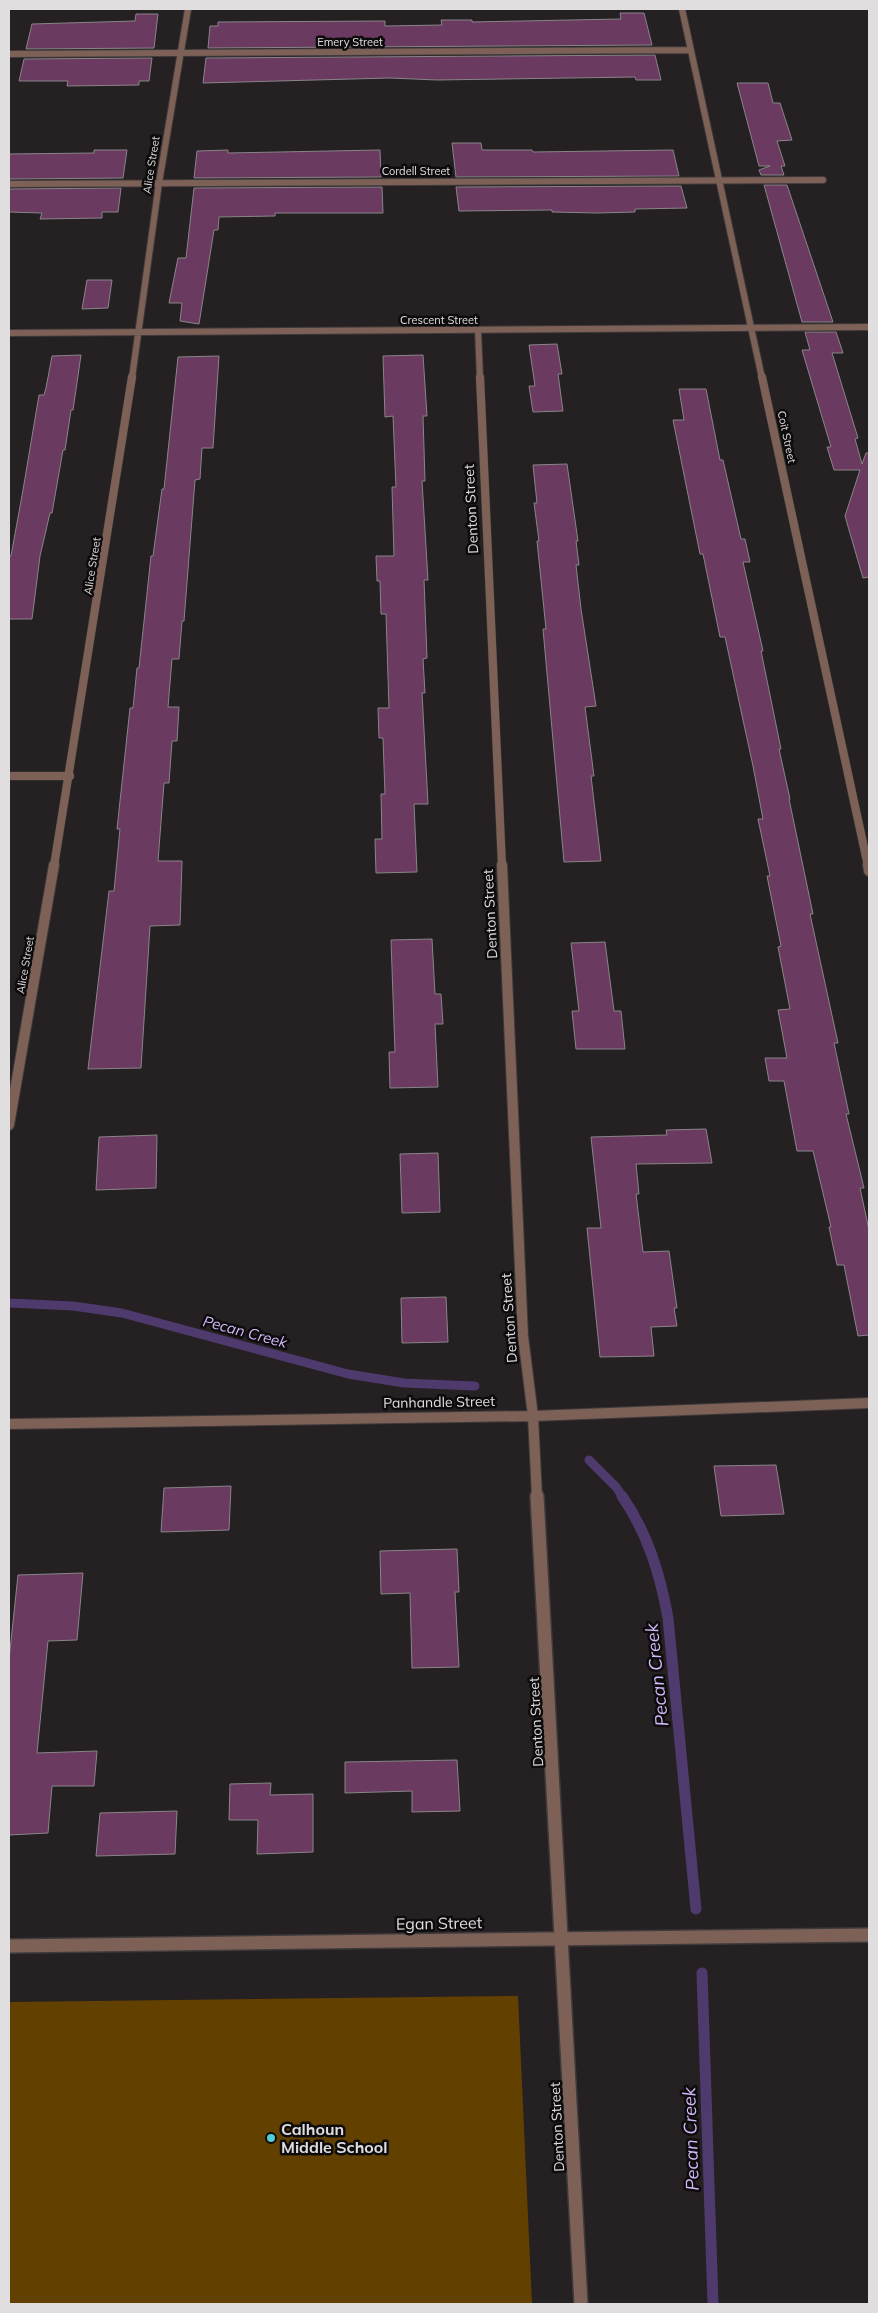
<svg xmlns="http://www.w3.org/2000/svg" width="878" height="2313" font-family="Mulish,sans-serif">
<rect width="100%" height="100%" fill="#252021"/>
<path fill="#624000" d="M518,1996L532,2304H9V2002Z"/>
<g fill="none" stroke-linecap="round" stroke-linejoin="round">
<path stroke="#4f3a6d" stroke-width="9" d="M9,1303L73,1306L122,1313L348,1374L404,1383L475,1386
M589,1460L616,1487L623,1497"/>
<path stroke="#4f3a6d" stroke-width="11" d="M622,1496C648,1534 660,1574 668,1618L696,1909
M702,1973L713,2304"/>
</g>
<path fill="#6a3a61" stroke="#898588" d="M620,13H644L652,45L208,48L210,26H218V22L385,21V26L442,25L441,20H472V22L621,19Z
M136,14H158L154,48L26,49L32,24L135,21Z
M655,55L661,80H636L635,77L437,80L390,78L203,83L206,58Z
M152,58L149,81H139V85L67,86L68,81H19L24,59Z
M737,83H768L773,103H780L792,140L777,141L785,166H781L784,175H761L759,170L770,166H759Z
M452,143H481L482,150H532L533,152L673,150L679,176L456,177Z
M94,150H127L123,178L9,179V154L94,153Z
M228,150V153L380,150L381,177L194,178L197,151Z
M764,185H787L833,322H802Z
M681,186L687,208L635,209V212L598,213L552,212V210L459,211L456,187Z
M382,187L383,213H275V216L219,217L218,230H214L199,324L180,321L182,303H169L178,258H186L194,188Z
M121,188L118,212H102V218L40,219L42,213L9,212V189Z
M87,280H112L108,308L82,309Z
M805,332H836L843,353H832L858,438L855,439L862,464L866,453H869V577L863,578L845,516L860,470H834L827,447H831L802,350H810Z
M557,344L562,374H558L563,411L533,412L529,386H535L529,345Z
M81,355L73,410H71L65,450H63L52,513H50L40,556L32,619H9V556H11L23,490L39,395H44L46,388L52,356Z
M423,355L427,416H423L425,481H422L428,580H424L427,658L423,659L425,693H422L428,804H414L417,872L376,873L375,839H382L381,794H385L383,738H379L378,708H389L386,614H381L380,581H377L376,556H394L392,487H396L393,416L385,417L383,356Z
M219,356L213,448H202L200,479L195,480L184,621H182L179,659H172L168,707H179L177,741H172L169,783H164L158,861H182L180,925L150,926L141,1068L88,1069L109,891H114L120,829H117L130,708H133L137,668H139L151,556H153L162,489H164L178,357Z
M679,389H706L720,460H723L741,539H745L750,562H743L763,651H761L781,749H779L790,799H789L813,914H810L838,1043H834L849,1114H846L864,1188H860L869,1230V1335L858,1336L844,1265H837L829,1227H831L813,1151H797L784,1081H769L765,1058H787L778,1010L790,1009L778,947L781,946L767,876H770L758,819H763L753,766L725,637H720L703,554H700L673,420H684Z
M567,464L578,541H576L579,565H576L581,609L596,706L585,707L594,776H591L601,861L564,862L543,629H546L537,541H539L534,503H537L533,465Z
M432,939L435,994H441L443,1024H435L438,1087L390,1088L389,1052H395L391,940Z
M605,942L614,1011H621L625,1049H576L572,1011H579L571,943Z
M706,1129L712,1163L636,1164L639,1194H636L643,1252L669,1251L677,1308H674L677,1326L651,1327L654,1356L600,1357L587,1228H601L591,1137L667,1135L666,1130Z
M157,1135L156,1188L96,1190L99,1137Z
M438,1153L440,1212L402,1213L400,1154Z
M446,1297L448,1342L402,1343L401,1298Z
M776,1465L784,1514L721,1516L714,1466Z
M231,1486L229,1530L161,1532L164,1488Z
M457,1549L459,1592H455L459,1667L412,1668L410,1593L381,1594L380,1551Z
M83,1573L77,1640L48,1641L37,1753L97,1751L94,1786H52L48,1833L9,1835V1660L18,1575Z
M457,1760L460,1811L412,1812V1791L345,1793V1762Z
M271,1783L270,1795L313,1794V1852L257,1854L258,1820H229L230,1784Z
M177,1811L175,1854L96,1856L100,1813Z"/>
<g fill="none" stroke-linecap="round" stroke-linejoin="round">
<g stroke="#3f3b3c" stroke-width="8">
<path id="street-far3" d="M682,9L762,378
M9,54L691,50
M9,184L823,180
M478,330L480,378
M9,333L869,327
M132,378L159,183L188,9"/>
</g>
<g stroke="#3f3b3c" stroke-width="9">
<path id="street-far2" d="M480,377L502,866
M762,377L868,866
M9,776H70
M54,866L132,377"/>
</g>
<g stroke="#3f3b3c" stroke-width="12">
<path id="street-far1" d="M502,865L523,1336L533,1416L537,1497
M868,865L869,871
M9,1125L54,865
M9,1424L533,1416L869,1403"/>
</g>
<g stroke="#3f3b3c" stroke-width="16">
<path id="street" d="M537,1496L581,2304
M9,1946L869,1935"/>
</g>
<use href="#street-far3" stroke="#7d6157" stroke-width="6"/>
<use href="#street-far2" stroke="#7d6157" stroke-width="8"/>
<use href="#street-far1" stroke="#7d6157" stroke-width="10"/>
<use href="#street" stroke="#7d6157" stroke-width="13"/>
</g>
<circle fill="#51ccd4" stroke="#0d0b0b" stroke-width="2" cx="271" cy="2138" r="5"/>
<g text-anchor="middle" stroke-width="5" stroke-linejoin="round" paint-order="stroke">
<g font-size="11" fill="#e1dedf" stroke="#0d0b0b">
<text x="350" y="46">Emery Street</text>
<text transform="translate(151 165) rotate(-81)" y="4">Alice Street</text>
<text x="416" y="175">Cordell Street</text>
<text x="439" y="324">Crescent Street</text>
<text transform="translate(787 437) rotate(78)" y="4">Coit Street</text>
<text transform="translate(92 566) rotate(-81)" y="4">Alice Street</text>
<text transform="translate(25 965) rotate(-80)" y="4">Alice Street</text>
</g>
<g font-size="14" fill="#e1dedf" stroke="#0d0b0b">
<text transform="translate(471 509) rotate(-93)" y="5">Denton Street</text>
<text transform="translate(490 914) rotate(-93)" y="5">Denton Street</text>
<text transform="translate(509 1318) rotate(-94)" y="5">Denton Street</text>
<text transform="translate(439 1402) rotate(-1)" y="5">Panhandle Street</text>
<text transform="translate(536 1722) rotate(-93)" y="5">Denton Street</text>
<text transform="translate(557 2127) rotate(-93)" y="5">Denton Street</text>
</g>
<g font-size="15" font-style="italic" fill="#d2bafb" stroke="#0d0b0b">
<text transform="translate(245 1332) rotate(15)" y="5">Pecan Creek</text>
</g>
<g font-size="16" fill="#e1dedf" stroke="#0d0b0b">
<text transform="translate(439 1923) rotate(-1)" y="6">Egan Street</text>
</g>
<g font-size="16" font-weight="bold" fill="#e1dedf" stroke="#0d0b0b" text-anchor="start">
<text x="281" y="2135">Calhoun<tspan x="281" dy="18">Middle School</tspan></text>
</g>
<g font-size="18" font-style="italic" fill="#d2bafb" stroke="#0d0b0b">
<text transform="translate(657 1675) rotate(-96)" y="6">Pecan Creek</text>
<text transform="translate(691 2139) rotate(-92)" y="6">Pecan Creek</text>
</g>
</g>
<rect width="878" height="2313" fill="none" stroke="#e1dedf" stroke-width="20"/>
</svg>
